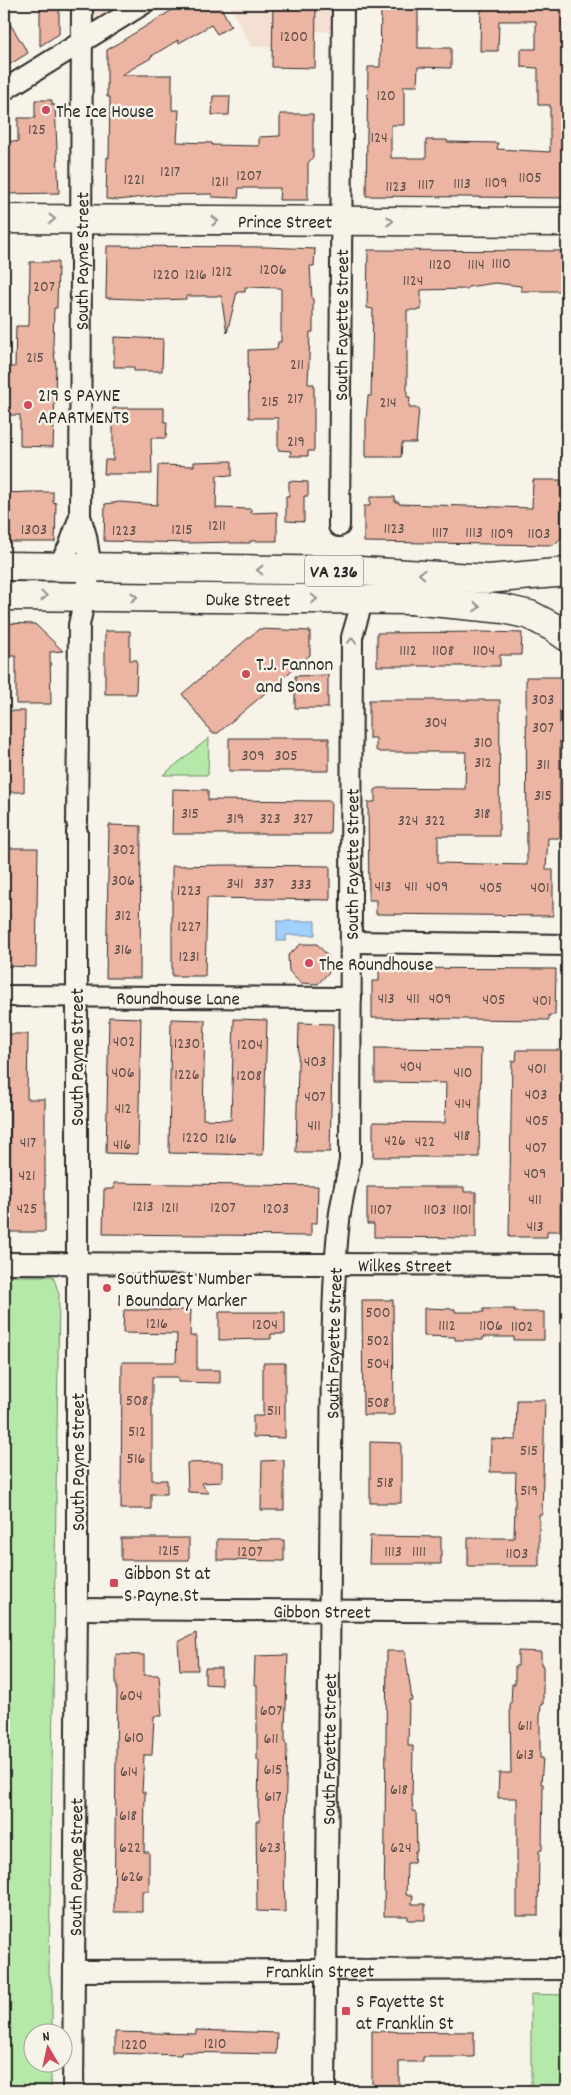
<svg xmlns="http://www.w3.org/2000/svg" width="571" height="2095" font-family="Dekko,sans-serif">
<rect width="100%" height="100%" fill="#f7f3e8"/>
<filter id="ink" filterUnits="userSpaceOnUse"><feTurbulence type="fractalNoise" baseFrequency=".02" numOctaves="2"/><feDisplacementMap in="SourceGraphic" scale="10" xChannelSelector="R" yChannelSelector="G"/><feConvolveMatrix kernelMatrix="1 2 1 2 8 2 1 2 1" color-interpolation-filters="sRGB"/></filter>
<g filter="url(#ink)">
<path fill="#f4e0d3" d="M81,4H139L81,40Z
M229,4H342V32L282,31L281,47H251Z"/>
<path fill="#b5e9a9" stroke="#708a6a" d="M209,738L208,775H163Z
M4,1276H53L59,1294L49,1973L52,1989V2032H32V2062L51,2063V2091H4Z
M531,1994L567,1995V2091H531Z"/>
<path fill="#a2d0fd" stroke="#728ea9" d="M277,921H315V935H286V941H277Z"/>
<path fill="#ecb4a2" stroke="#2b2b2b" d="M40,4H59V34L40,46Z
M182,4H219L231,26L217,34L211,25L179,43L178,40L150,57L151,58L121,75H172V110H179L177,142L212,143V145L259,146V137L280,136V114H313V157L308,163V200H279L280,188H239L238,198L212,197V194L160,195L118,200L106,199L107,157L109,158L110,97H107V50Z
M273,4H316L315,68L272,67Z
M381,4H418V48H451V68L418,67L417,86H404V125H391V158H426V140H447V142L498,143L497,149L550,152V105H538V68L521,67V49H536V21H499L498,51H480L481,4H567V198L366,196L368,67H380Z
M4,14L28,53L4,68Z
M213,96H230L229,115H212Z
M35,100H52V105H55L59,193L4,194V140L18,142V118H35Z
M107,246L266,247L315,249L314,266H310L312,299H313V332H310L308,384H314V451H308V456H290L291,451L278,450V418H249L248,350L277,349L278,342H281V288L245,287V292H237L227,333L221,296H186V299L160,300L106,298Z
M368,250L567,251V291H521V286L495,283L468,287L467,289L421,290V310H407V397H410L409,408H419L416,443H402L401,457H366V421L368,396H371L373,309L367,308Z
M30,262H58L57,308H54L53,345L56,367L53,447L20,446V415H4V367H15L16,326H29Z
M114,337L163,339L162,371H134V367H114Z
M113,408H164V422H167L166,438H151L152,474H104L105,460H113Z
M232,461V476L217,475L216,508L251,509V513L277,512V541H250V543H230V542L191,543L104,541L105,504L120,502L157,505L158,465L194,466V462Z
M533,480H561V538L554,545L364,542V506H370V497H395V502H399V504L532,508Z
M289,481L308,482V496H304V522L286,521V496H289Z
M30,492H53V502L56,503L55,542H4V493Z
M4,623L35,624L63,651L50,652L51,704H16V656H4Z
M259,629L310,631V655L218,733H212L182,694Z
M105,631H130V660H137L136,694H105Z
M484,632L522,633L521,655H500V666H377V633Z
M328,675V708H295V676Z
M526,677H560V838H548L546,869L553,870V916L376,914V900H369L368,802H375V790L379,788L465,789L466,752H380L376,750V738H369V700H500L499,836H438V863L527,865Z
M4,711H25L24,792H4Z
M229,738H329V771H229Z
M173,789L208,790V800L331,801L330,834H172Z
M109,825L141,826L140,978H106Z
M4,848H38L36,967L4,966Z
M227,865L330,866V900L207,898L205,976H172V866Z
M301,944H317L328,956L329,972L318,984L300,983L289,971L288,955Z
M379,968L556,969L555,1015H549V1020L372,1018V981H379Z
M109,1017L141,1018L138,1154L106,1153Z
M171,1019L205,1020L203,1119L231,1120L234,1019L267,1020L263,1155L169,1153Z
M299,1023L333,1024L330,1152H296Z
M4,1034H28L27,1099H45V1232H10V1080H4Z
M375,1048L481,1049L479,1157H373V1122L445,1123L446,1083L375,1082Z
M517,1050H563L560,1231H547V1237H509L512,1061H516Z
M114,1183L318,1186L317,1223H311V1236L103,1234L104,1189H114Z
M367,1187H464V1192H476V1238L374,1237V1224H367Z
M362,1300H393L394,1415H363Z
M424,1308L455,1309V1312H484L483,1309H515L514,1312H544V1340H514V1337H483V1340H455V1337L424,1336Z
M124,1310H191L190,1336H197V1370H220V1383L178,1382V1377H152V1480H167V1494H151V1509H121L122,1362H176L177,1334L123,1333Z
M219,1312H285V1334H271V1339L219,1340Z
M263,1363H285V1438L253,1437V1416H263Z
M517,1400H545L542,1514H539V1566H468V1538H514L516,1472H490L491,1439L516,1440Z
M370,1442L401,1443V1503H370Z
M284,1460V1510H261L262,1461Z
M222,1462V1482L201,1483L209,1493L188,1492L187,1463Z
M370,1536L441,1537V1564H369Z
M121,1538H189V1560H121Z
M217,1539L284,1540V1561L217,1560Z
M196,1633L198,1670H180L178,1642Z
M387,1651H405L412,1700H409L408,1746H413L412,1800L413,1811H416L417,1851H415L414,1863H407L406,1895H413L412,1904H425V1920H408V1916H384Z
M518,1651L541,1652V1665H543V1704H541L540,1718V1758H543L541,1784H543L542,1850L539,1851L538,1916H517V1798H498L499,1773H511L510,1704H511L512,1684H515V1666H518Z
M116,1654L144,1655V1675H159L162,1716H154L152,1755H144L142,1792H145L144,1852H149V1891H142V1912H114L117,1686H116Z
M288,1655L285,1729V1744H287L284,1866L285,1912L257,1911L256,1821H260L258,1806L259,1760H257V1685H254L255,1656Z
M205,1668H221V1685L205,1684Z
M196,2030L277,2033L276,2054L182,2052L181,2055L115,2053V2032L196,2034Z
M372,2031L474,2032V2057H423V2062H399V2091H372Z"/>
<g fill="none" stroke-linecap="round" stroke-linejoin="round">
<g stroke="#2b2b2b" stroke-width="24">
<g id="street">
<path d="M4,90L143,4"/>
<path id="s1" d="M339,526L343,4"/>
<path id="s2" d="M57,568L69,547L80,516L82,4"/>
<path d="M77,822L79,625L91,568L86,536L80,516"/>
<path d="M351,942L567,945"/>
<path id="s3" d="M4,996L351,998"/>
<path id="s4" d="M4,1263L567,1265"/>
<path id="s5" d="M77,1609L567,1612"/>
<path id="s6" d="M74,1971L567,1969"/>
<path id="s7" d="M73,2091L77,1609V832"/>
<path id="s8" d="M325,2091L332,1353C333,1309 334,1265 339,1221C341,1200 347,1180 350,1160L352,637L363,599"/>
</g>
</g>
<g stroke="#2b2b2b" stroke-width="31">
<g id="secondary">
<path id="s9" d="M4,219L567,222"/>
</g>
</g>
<g stroke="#2b2b2b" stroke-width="31">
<g id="primary">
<path d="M4,566L360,571L488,579L567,572"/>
<path id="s10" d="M4,596L411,600L434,596"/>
</g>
</g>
<g stroke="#2b2b2b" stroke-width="31">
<path id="highway" d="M411,600L504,609L530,615L553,627L567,637"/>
</g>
<use href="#street" stroke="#f7f3e8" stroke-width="20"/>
<use href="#secondary" stroke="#f7f3e8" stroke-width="28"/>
<use href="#primary" stroke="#f7f3e8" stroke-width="28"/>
<use href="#highway" stroke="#f7f3e8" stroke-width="28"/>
</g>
<defs><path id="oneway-chevron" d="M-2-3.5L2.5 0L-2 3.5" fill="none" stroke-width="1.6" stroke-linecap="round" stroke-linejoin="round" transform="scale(1.25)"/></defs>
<g stroke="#918f8a">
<use href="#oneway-chevron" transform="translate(52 219)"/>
<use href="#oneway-chevron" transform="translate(215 221)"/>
<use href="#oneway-chevron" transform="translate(390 221)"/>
<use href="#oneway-chevron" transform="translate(260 570) rotate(-179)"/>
<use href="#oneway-chevron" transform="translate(422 574) rotate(-177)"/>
<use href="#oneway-chevron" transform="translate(44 596)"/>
<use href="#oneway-chevron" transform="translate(134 597)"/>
<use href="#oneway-chevron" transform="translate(314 599) rotate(1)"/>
<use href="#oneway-chevron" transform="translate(477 607) rotate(4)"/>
<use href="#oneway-chevron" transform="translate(352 641) rotate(-86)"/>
</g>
</g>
<g fill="#d1495b" stroke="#f7f3e8" stroke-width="2">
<circle cx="46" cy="110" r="5"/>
<circle cx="28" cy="405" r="5"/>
<circle cx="246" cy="674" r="5"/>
<circle cx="309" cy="963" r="5"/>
<circle cx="107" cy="1288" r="5"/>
<rect x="109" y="1578" width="10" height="10" rx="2.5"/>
<rect x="341" y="2006" width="10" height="10" rx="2.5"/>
</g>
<g text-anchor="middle" stroke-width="5" stroke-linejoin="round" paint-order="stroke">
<g font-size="16" fill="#5b4d49">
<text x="294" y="41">1200</text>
<text x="386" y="100">120</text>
<text x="37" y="134">125</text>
<text x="379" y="142">124</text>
<text x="170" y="176">1217</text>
<text x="249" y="180">1207</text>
<text x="530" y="182">1105</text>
<text x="134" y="184">1221</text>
<text x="220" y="186">1211</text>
<text x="496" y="187">1109</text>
<text x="462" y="188">1113</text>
<text x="426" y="189">1117</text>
<text x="396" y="191">1123</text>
<text x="501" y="268">1110</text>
<text x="440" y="269">1120</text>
<text x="476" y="269">1114</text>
<text x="273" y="274">1206</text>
<text x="222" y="276">1212</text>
<text x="166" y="279">1220</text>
<text x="196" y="279">1216</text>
<text x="413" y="285">1124</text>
<text x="44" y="291">207</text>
<text x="35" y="362">215</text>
<text x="297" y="369">211</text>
<text x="295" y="403">217</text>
<text x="270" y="406">215</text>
<text x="388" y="407">214</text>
<text x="296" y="446">219</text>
<text x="217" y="530">1211</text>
<text x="394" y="533">1123</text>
<text x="34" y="534">1303</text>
<text x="182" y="534">1215</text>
<text x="124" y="535">1223</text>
<text x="440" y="537">1117</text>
<text x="474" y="537">1113</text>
<text x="502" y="538">1109</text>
<text x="539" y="538">1103</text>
<text x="408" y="655">1112</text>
<text x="443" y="655">1108</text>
<text x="484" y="655">1104</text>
<text x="543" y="704">303</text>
<text x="436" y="727">304</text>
<text x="543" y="732">307</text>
<text x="483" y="747">310</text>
<text x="253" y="760">309</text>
<text x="286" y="760">305</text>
<text x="483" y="767">312</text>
<text x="543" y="769">311</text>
<text x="543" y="800">315</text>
<text x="190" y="818">315</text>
<text x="482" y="818">318</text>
<text x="235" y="823">319</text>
<text x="270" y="823">323</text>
<text x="303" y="823">327</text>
<text x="408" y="825">324</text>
<text x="435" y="825">322</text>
<text x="124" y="854">302</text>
<text x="123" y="885">306</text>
<text x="235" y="888">341</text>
<text x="264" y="888">337</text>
<text x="301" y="889">333</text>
<text x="383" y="891">413</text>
<text x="411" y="891">411</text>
<text x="437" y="891">409</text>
<text x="491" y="892">405</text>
<text x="540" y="892">401</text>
<text x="189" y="895">1223</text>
<text x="123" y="920">312</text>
<text x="189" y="931">1227</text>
<text x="123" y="954">316</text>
<text x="189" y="961">1231</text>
<text x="386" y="1003">413</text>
<text x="413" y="1003">411</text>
<text x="440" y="1003">409</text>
<text x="494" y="1004">405</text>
<text x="542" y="1005">401</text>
<text x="124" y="1046">402</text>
<text x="187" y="1048">1230</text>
<text x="250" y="1049">1204</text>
<text x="315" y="1066">403</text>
<text x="411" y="1071">404</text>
<text x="537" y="1073">401</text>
<text x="123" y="1077">406</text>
<text x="463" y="1077">410</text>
<text x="187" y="1079">1226</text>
<text x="249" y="1080">1208</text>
<text x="536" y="1099">403</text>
<text x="315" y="1101">407</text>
<text x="463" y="1108">414</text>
<text x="123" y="1113">412</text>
<text x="537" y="1125">405</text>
<text x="314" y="1130">411</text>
<text x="462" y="1140">418</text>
<text x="195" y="1142">1220</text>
<text x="226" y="1143">1216</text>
<text x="395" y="1145">426</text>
<text x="425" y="1146">422</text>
<text x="28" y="1147">417</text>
<text x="122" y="1149">416</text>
<text x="536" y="1152">407</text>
<text x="535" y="1178">409</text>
<text x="27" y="1180">421</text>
<text x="535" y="1204">411</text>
<text x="143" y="1211">1213</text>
<text x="170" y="1212">1211</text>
<text x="223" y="1212">1207</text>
<text x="27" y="1213">425</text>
<text x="276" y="1213">1203</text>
<text x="381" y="1214">1107</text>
<text x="435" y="1214">1103</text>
<text x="462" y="1214">1101</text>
<text x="535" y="1231">413</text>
<text x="378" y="1317">500</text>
<text x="157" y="1328">1216</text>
<text x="265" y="1329">1204</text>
<text x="447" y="1330">1112</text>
<text x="491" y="1330">1106</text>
<text x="522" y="1331">1102</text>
<text x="378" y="1345">502</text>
<text x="378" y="1368">504</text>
<text x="137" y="1405">508</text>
<text x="378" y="1407">508</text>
<text x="274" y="1415">511</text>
<text x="137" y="1436">512</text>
<text x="529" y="1455">515</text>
<text x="136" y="1463">516</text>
<text x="385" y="1487">518</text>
<text x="529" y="1495">519</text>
<text x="169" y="1555">1215</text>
<text x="250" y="1556">1207</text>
<text x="393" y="1556">1113</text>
<text x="419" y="1556">1111</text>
<text x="517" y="1558">1103</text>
<text x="131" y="1700">604</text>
<text x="271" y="1715">607</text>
<text x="525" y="1730">611</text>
<text x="134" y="1742">610</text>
<text x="271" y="1743">611</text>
<text x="525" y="1759">613</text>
<text x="273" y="1774">615</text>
<text x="129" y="1776">614</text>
<text x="399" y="1794">618</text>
<text x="273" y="1801">617</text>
<text x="128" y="1820">618</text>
<text x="130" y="1852">622</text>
<text x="270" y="1852">623</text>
<text x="401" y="1852">624</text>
<text x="132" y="1881">626</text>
<text x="215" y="2048">1210</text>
<text x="134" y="2049">1220</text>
</g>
<rect fill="#f7f3e8" stroke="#686764" stroke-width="1" x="305" y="555.5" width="58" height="31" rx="4"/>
<g font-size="18" font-weight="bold" fill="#2b2b2b">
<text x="334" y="577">VA 236</text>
</g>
<g font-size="19" fill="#2b2b2b" stroke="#f7f3e8" text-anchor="start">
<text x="56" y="117">The Ice House</text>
<text x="38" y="401">219 S PAYNE<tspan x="38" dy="22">APARTMENTS</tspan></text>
<text x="256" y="670">T.J. Fannon<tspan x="256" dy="22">and Sons</tspan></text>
<text x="319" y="970">The Roundhouse</text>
<text x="117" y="1284">Southwest Number<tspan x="117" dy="22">1 Boundary Marker</tspan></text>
<text x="124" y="1579">Gibbon St at<tspan x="124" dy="22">S Payne St</tspan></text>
<text x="356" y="2007">S Fayette St<tspan x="356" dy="22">at Franklin St</tspan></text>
</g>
<g font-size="19" fill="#2b2b2b" stroke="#f7f3e8">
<text dy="7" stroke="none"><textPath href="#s9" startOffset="281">Prince Street</textPath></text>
<text dy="7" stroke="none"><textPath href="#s2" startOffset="312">South Payne Street</textPath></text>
<text dy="7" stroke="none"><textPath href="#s1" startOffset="201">South Fayette Street</textPath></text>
<text dy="7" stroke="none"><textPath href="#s10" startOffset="244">Duke Street</textPath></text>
<text dy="7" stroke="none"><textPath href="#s8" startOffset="1228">South Fayette Street</textPath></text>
<text dy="7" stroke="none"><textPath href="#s3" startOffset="174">Roundhouse Lane</textPath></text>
<text transform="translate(76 1057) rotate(-90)" y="7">South Payne Street</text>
<text dy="7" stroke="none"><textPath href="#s4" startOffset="401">Wilkes Street</textPath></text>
<text dy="7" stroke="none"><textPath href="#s8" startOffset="748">South Fayette Street</textPath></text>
<text transform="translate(77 1462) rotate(-90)" y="7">South Payne Street</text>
<text dy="7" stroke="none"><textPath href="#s5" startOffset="245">Gibbon Street</textPath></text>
<text dy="7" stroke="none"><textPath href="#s8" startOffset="342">South Fayette Street</textPath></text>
<text dy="7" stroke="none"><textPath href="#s7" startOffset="224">South Payne Street</textPath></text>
<text dy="7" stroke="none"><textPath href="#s6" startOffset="246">Franklin Street</textPath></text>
</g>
</g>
<rect width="571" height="2095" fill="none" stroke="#f7f3e8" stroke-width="20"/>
<rect x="10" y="10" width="551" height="2075" fill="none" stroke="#2b2b2b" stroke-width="2" filter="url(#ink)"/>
<g transform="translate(48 2048) rotate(351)"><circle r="24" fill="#f7f3e8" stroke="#a5a39c"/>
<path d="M0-4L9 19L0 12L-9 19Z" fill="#d1495b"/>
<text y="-8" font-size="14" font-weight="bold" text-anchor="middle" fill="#2b2b2b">N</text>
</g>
</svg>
